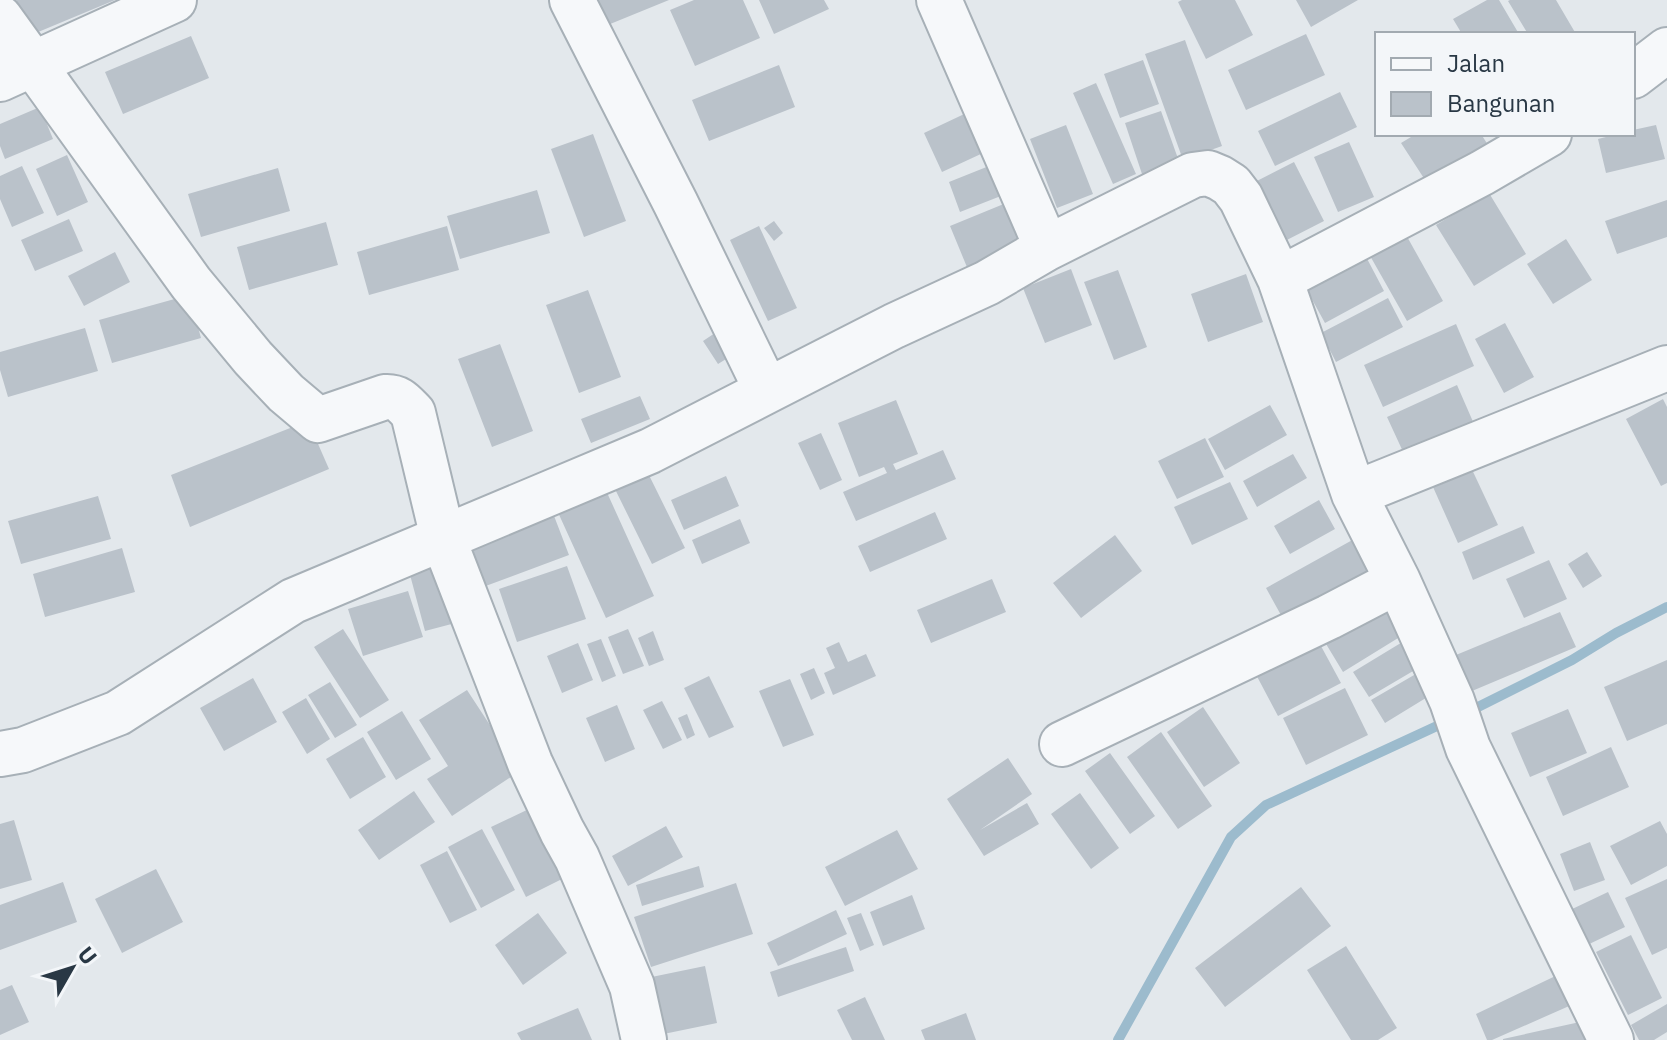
<svg xmlns="http://www.w3.org/2000/svg" width="1667" height="1040" font-family="'IBM Plex Sans',sans-serif">
<rect width="100%" height="100%" fill="#e3e8ec"/>
<g fill="none" stroke-linecap="round" stroke-linejoin="round">
<path stroke="#9cbbcd" stroke-width="10" d="M1468,712L1572,660L1616,633L1667,607
M1118,1040L1231,837L1266,805L1450,720"/>
</g>
<path fill="#bac2ca" d="M16,0H115L31,35Z
M580,0H669L593,31Z
M694,0H743L760,38L695,66L670,10Z
M759,0H824L829,9L774,34Z
M1182,0H1235L1253,35L1206,59L1178,2Z
M1296,0H1358L1311,27Z
M1487,0H1499L1519,34H1462L1453,19Z
M1510,0H1556L1576,34H1528L1508,1Z
M1306,34L1325,75L1246,110L1228,70Z
M191,36L209,78L123,114L105,72Z
M1185,40L1222,146L1183,160L1145,54Z
M1143,60L1159,104L1120,118L1104,74Z
M779,65L795,107L709,141L692,100Z
M1096,83L1136,174L1113,184L1073,93Z
M1340,92L1357,127L1275,166L1258,131Z
M40,107L53,139L5,159L0,146V124Z
M977,108L996,147L942,172L924,133Z
M1161,111L1181,167L1144,180L1125,123Z
M1066,125L1093,194L1057,208L1030,139Z
M1656,125L1665,159L1606,173L1598,139L1618,134H1633V130Z
M593,134L626,221L584,237L551,149Z
M1416,134H1481L1488,145L1427,183L1401,143Z
M1349,142L1374,197L1338,212L1314,157Z
M67,155L88,202L57,216L36,169Z
M1294,162L1324,221L1279,244L1249,185Z
M994,164L1006,194L960,212L949,182Z
M22,166L44,213L12,227L0,199V176Z
M278,168L290,211L201,237L188,194Z
M537,190L550,233L460,259L447,216Z
M1489,193L1526,254L1474,286L1436,225Z
M1667,200V237L1617,254L1605,221Z
M1011,201L1030,247L969,272L950,226Z
M69,219L83,251L35,271L21,240Z
M774,221L783,233L774,241L764,228Z
M326,222L338,265L249,290L237,247Z
M447,226L459,270L369,295L357,252Z
M759,226L797,308L768,321L730,240Z
M1405,233L1443,301L1407,321L1369,254Z
M1566,239L1592,280L1553,304L1527,264Z
M1363,251L1384,291L1325,323L1303,283Z
M115,252L130,282L84,306L68,276Z
M1071,269L1092,325L1045,343L1023,288Z
M1118,270L1147,347L1114,360L1084,282Z
M1246,274L1263,322L1208,342L1191,294Z
M588,290L621,377L579,393L546,305Z
M189,295L201,338L112,363L99,320Z
M1388,298L1403,327L1336,362L1321,333Z
M1505,323L1534,377L1504,393L1475,339Z
M1456,324L1474,366L1383,407L1364,365Z
M724,327L739,351L718,364L703,341Z
M85,328L98,371L8,397L0,370V352Z
M500,344L533,431L492,447L458,359Z
M1457,385L1474,424L1405,456L1387,417Z
M640,396L650,419L591,443L581,419Z
M1663,399L1667,407V483L1661,486L1626,419Z
M896,400L918,454L893,464L896,470L943,450L956,479L856,521L843,492L887,473L884,467L859,477L838,423Z
M1270,405L1287,435L1225,470L1208,439Z
M308,421L329,469L190,527L171,475Z
M821,433L842,480L820,490L798,443Z
M1205,438L1224,477L1177,499L1158,461Z
M1293,454L1307,478L1257,507L1243,481Z
M1468,461L1498,525L1458,543L1429,478Z
M644,465L685,548L652,564L611,481Z
M726,476L739,506L684,530L671,500Z
M1230,482L1248,519L1192,545L1174,507Z
M604,486L654,596L606,618L556,508Z
M98,496L111,539L21,564L8,521Z
M1319,500L1335,529L1290,554L1274,526Z
M551,508L569,555L483,587L465,539Z
M935,512L947,539L870,572L858,546Z
M740,519L750,543L702,564L692,540Z
M1523,526L1535,553L1473,580L1462,552Z
M1115,535L1142,571L1081,618L1053,583Z
M1356,538L1378,576L1287,626L1266,588Z
M122,548L135,592L45,617L33,574Z
M1587,552L1602,576L1583,588L1568,564Z
M1549,560L1567,599L1524,618L1506,579Z
M446,561L463,621L425,631L409,571Z
M567,566L586,619L517,642L499,589Z
M992,579L1006,612L931,643L917,610Z
M408,591L423,637L363,656L348,609Z
M1380,598L1403,635L1343,672L1320,634Z
M1560,612L1576,647L1472,691L1456,655Z
M343,629L389,700L360,718L314,647Z
M628,629L644,666L623,674L608,637Z
M653,631L664,660L649,666L638,638Z
M1315,635L1341,683L1278,716L1252,667Z
M1409,638L1425,664L1369,697L1353,672Z
M601,639L616,676L602,682L587,644Z
M839,642L848,662L866,654L876,676L833,695L824,673L835,668L826,648Z
M578,643L593,680L562,693L547,656Z
M1667,660V724L1627,741L1604,687Z
M814,668L825,693L811,700L800,674Z
M1421,671L1434,693L1385,723L1371,700Z
M709,676L734,727L709,738L684,688Z
M253,678L277,722L224,751L200,708Z
M790,679L814,735L783,747L759,691Z
M330,682L357,725L335,738L308,695Z
M1345,688L1368,735L1306,765L1283,718Z
M467,690L520,771L452,816L427,779L448,766L419,720Z
M306,698L330,739L307,754L282,712Z
M662,701L682,740L663,749L643,710Z
M617,705L635,749L605,762L586,718Z
M1203,707L1240,763L1204,787L1167,732Z
M1568,709L1587,753L1530,777L1511,733Z
M402,711L431,759L396,780L367,732Z
M687,714L695,735L687,739L678,718Z
M1161,732L1212,806L1178,829L1127,757Z
M363,737L386,777L350,799L326,759Z
M1611,747L1629,787L1563,816L1546,777Z
M1110,753L1155,816L1130,834L1085,771Z
M1008,758L1032,794L980,830L1027,803L1039,824L984,856L947,799Z
M414,791L435,822L379,860L358,830Z
M1080,793L1119,848L1091,869L1051,814Z
M531,808L566,877L526,897L491,827Z
M14,820L32,880L0,889V824Z
M1660,821L1667,834V866L1631,885L1610,846Z
M666,826L683,857L628,886L612,856Z
M482,829L515,890L481,908L448,847Z
M897,830L918,869L845,906L825,867Z
M1590,842L1605,880L1574,891L1560,854Z
M447,851L477,910L450,923L420,865Z
M699,866L704,887L642,906L636,885Z
M156,869L183,922L122,953L95,899Z
M1667,879V948L1652,955L1625,898Z
M63,882L77,922L0,950V905Z
M736,883L753,934L651,967L634,917Z
M1301,887L1331,926L1225,1007L1195,968Z
M1608,892L1625,927L1585,946L1568,911Z
M912,895L925,929L883,946L870,912Z
M836,910L847,934L778,966L767,943Z
M538,913L567,953L523,985L495,945Z
M861,913L874,945L860,951L847,918Z
M1631,935L1662,998L1628,1015L1596,952Z
M1346,946L1397,1028L1378,1040H1351L1307,970Z
M846,947L854,971L778,997L770,972Z
M705,966L717,1023L649,1037L637,980Z
M1568,970L1576,1003L1492,1040H1487L1476,1014Z
M12,985L29,1022L0,1035V990Z
M865,997L885,1040H852L837,1010Z
M1667,1004V1032L1654,1040H1639L1631,1025Z
M578,1008L592,1040H521L517,1033Z
M966,1013L976,1040H925L921,1030Z
M1589,1020L1595,1040H1503V1039Z"/>
<g fill="none" stroke-linecap="round" stroke-linejoin="round">
<g stroke="#a7b0b7" stroke-width="48">
<path id="minor" d="M572,0L676,204L767,391L894,326L987,283L1047,248L1193,175L1208,173L1220,178L1231,185L1241,198L1280,279L1354,494L1398,581L1452,701L1468,748L1611,1040
M939,0L1047,248
M0,18L191,283L253,358L286,393L318,420L385,397C399,396 404,404 413,413L443,538L530,763L562,831L577,858L632,986L644,1040
M1633,76L1667,50
M0,79L174,0
M1280,279L1482,173L1549,134
M1354,494L1667,368
M1062,744L1329,617L1398,581
M0,754L23,750L118,713L293,601L650,451L767,391"/>
</g>
<use href="#minor" stroke="#f6f8fa" stroke-width="44"/>
</g>
<rect x="1375" y="32" width="260" height="104" fill="#f3f6f9" stroke="#a2aab1" stroke-width="2"/>
<rect x="1391" y="58" width="40" height="12" fill="#f6f8fa" stroke="#a2aab1" stroke-width="2"/>
<text x="1447" y="72" font-size="24" fill="#293845">Jalan</text>
<rect x="1391" y="92" width="40" height="24" fill="#bac2ca" stroke="#a2aab1" stroke-width="2"/>
<text x="1447" y="112" font-size="24" fill="#293845">Bangunan</text>
<g transform="translate(72 968) rotate(51)" stroke="#f3f6f9" stroke-width="6" paint-order="stroke">
<path d="M0-6L14 30L0 20L-14 30Z" fill="#293845"/>
<text y="-12" font-size="22" font-weight="bold" text-anchor="middle" fill="#293845">U</text>
</g>
</svg>
